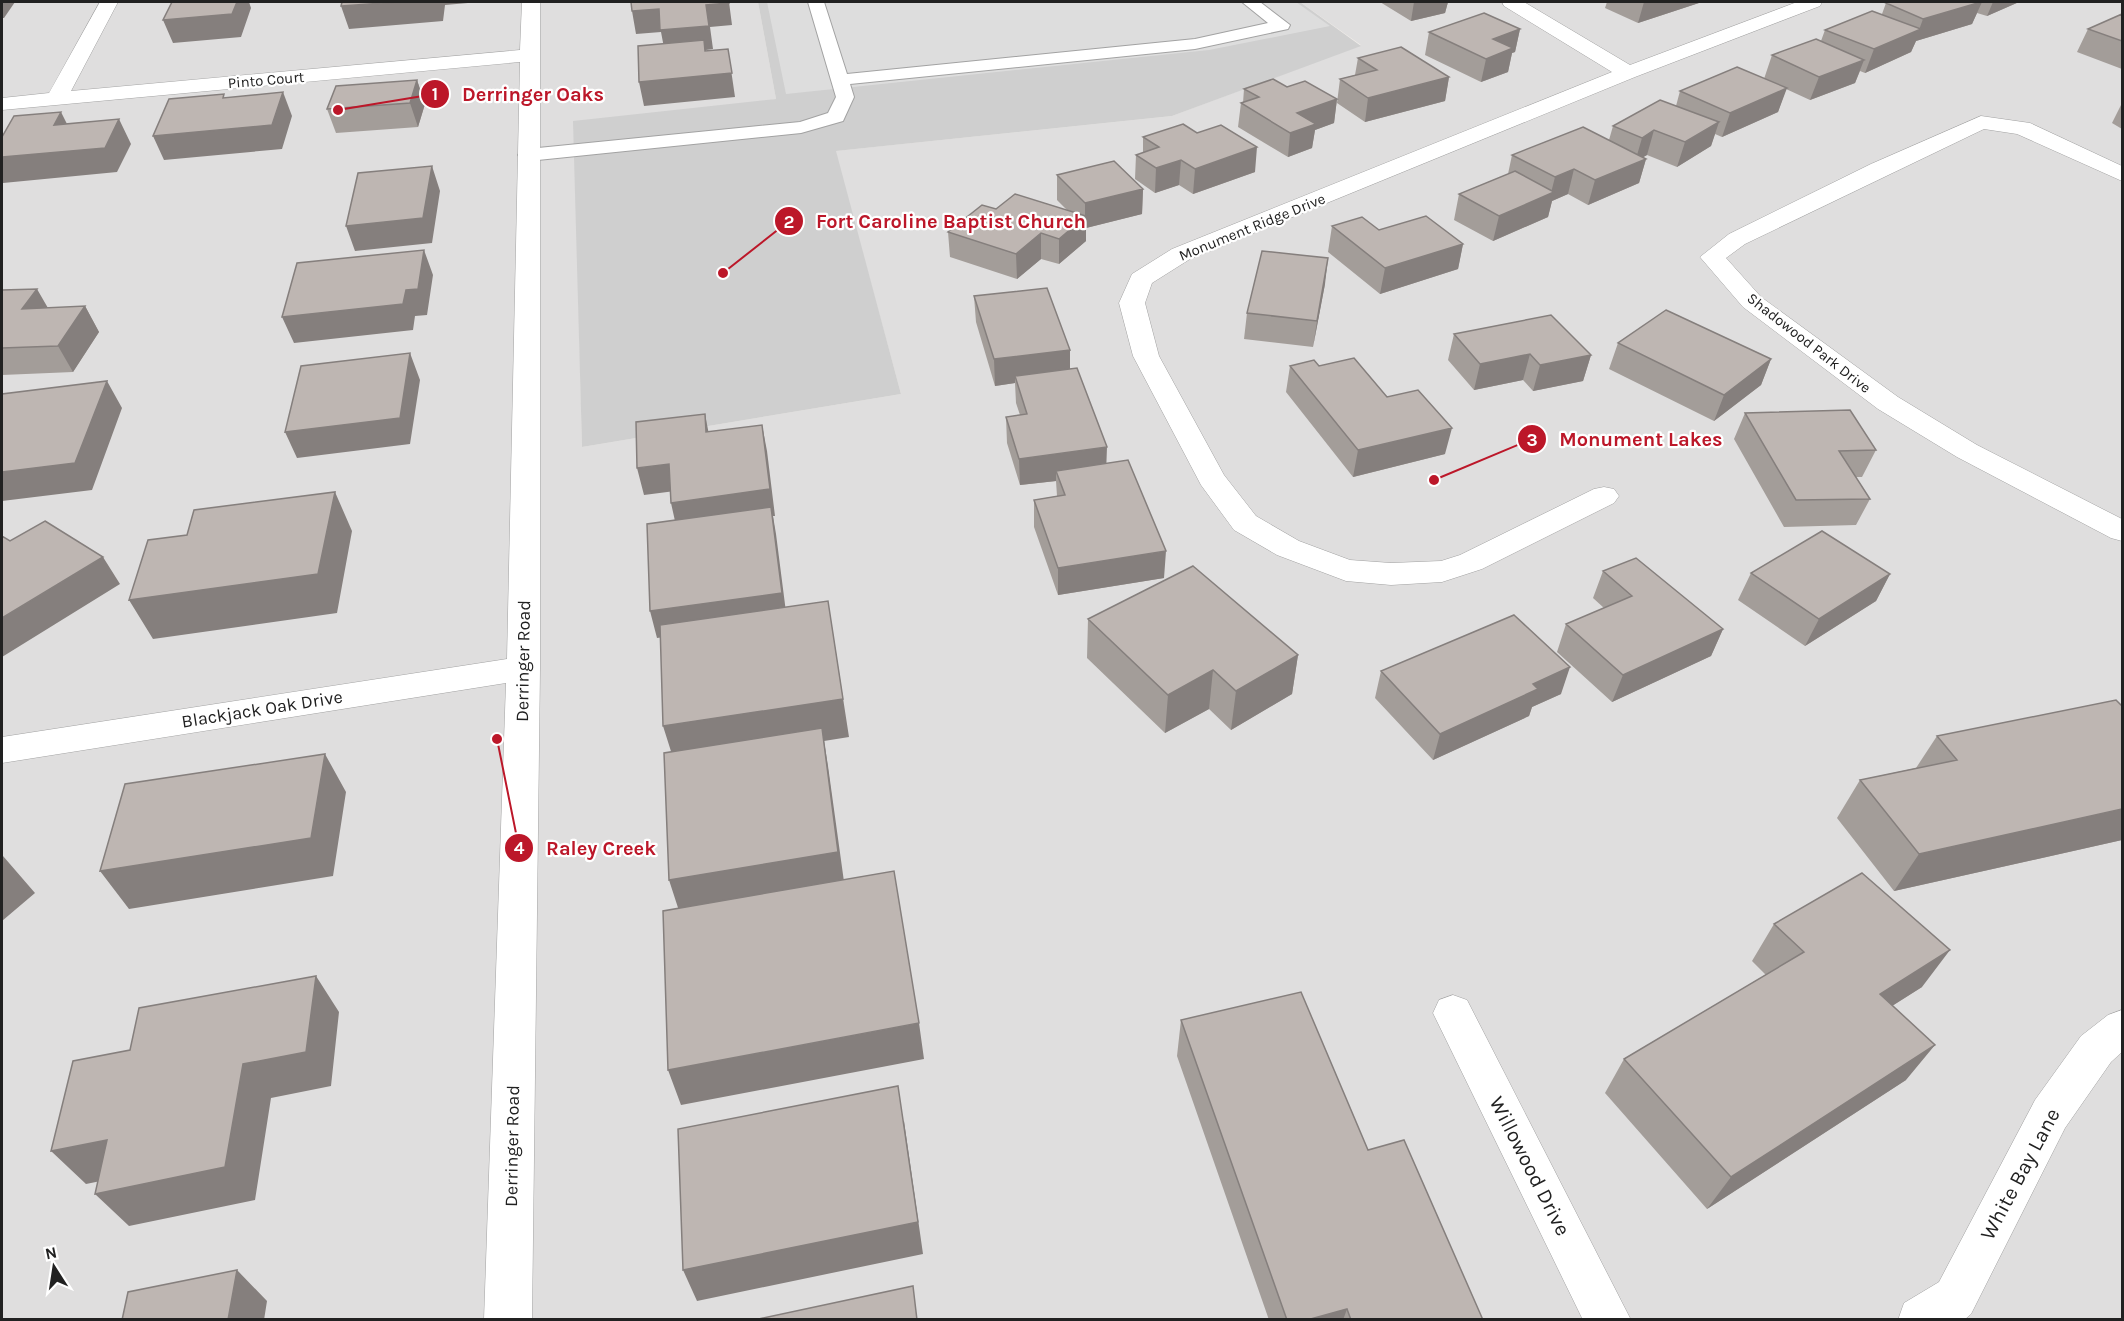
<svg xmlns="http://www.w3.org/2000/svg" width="2124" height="1321" font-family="Karla,sans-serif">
<rect width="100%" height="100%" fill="#f0ede9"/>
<path fill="#dfdede" d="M2,2H758L776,99L575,146L582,447L901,394L835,151L1172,116L1361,45L1300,2H2122V1319L2,1320Z"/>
<path fill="#cfcfcf" d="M758,2H1300L1361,46L1172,116L836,151L901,394L582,447L573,121L776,99Z"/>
<path fill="#ddd" d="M767,2H1296L1330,26L1209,50L786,94Z"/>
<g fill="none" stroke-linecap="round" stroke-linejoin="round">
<g stroke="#a2a2a2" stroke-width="2">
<path id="service" d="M808,2H824L847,74L1195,39L1268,23L1242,2H1260L1290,25L1288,29L1195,49L850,84L854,97L843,121L801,133L528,161L521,159L518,155L521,151L528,149L800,122L828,113L836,97Z"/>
</g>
<g stroke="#a2a2a2" stroke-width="1">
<path id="minor" d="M100,2H118L71,91L520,50L522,2H540V668L532,1320H484L506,683L2,763V737L507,659L520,62L2,110V98L49,93Z
M1502,2H1524L1630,65L1797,2H1822L1820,6L1635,77L1190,259L1152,283L1145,303L1159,356L1224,475L1256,516L1299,541L1350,560L1391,563L1441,561L1460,555L1594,489L1604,487L1614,489L1619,496L1614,503L1482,569L1442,582L1391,585L1346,581L1277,555L1234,530L1201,485L1133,356L1119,303L1132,274L1172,249L1612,72L1504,6Z
M1981,116L2030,123L2122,166V181L2017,134L1984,129L1745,244L1726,258L1761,297L1898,397L1977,445L2122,519V541L2111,538L1957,457L1878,409L1743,307L1700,257L1729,234L1871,164Z
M1453,995L1467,1000L1631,1320H1583L1433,1013L1439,1000Z
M2122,1010V1052L2111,1062L2065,1128L1971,1314L1964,1320H1898L1904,1303L1939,1282L2035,1100L2081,1036L2108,1015Z"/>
</g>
<use href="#service" fill="#fff" fill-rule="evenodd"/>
<use href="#minor" fill="#fff" fill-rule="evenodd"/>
</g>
<path fill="#a39d99" d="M1380,2H1448L1445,13L1411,21Z
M1607,2H1702L1638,23L1605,8Z
M1891,2H2019L1987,16L1977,13L1972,24L1916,41L1911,52L1865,73L1860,71L1855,83L1810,100L1786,89L1778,112L1722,137L1715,134L1711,146L1677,167L1647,155L1643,157L1646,159L1639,183L1588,205L1568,194L1552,201L1548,217L1493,241L1454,220L1459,194L1508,174L1512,155L1609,140L1613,126L1676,106L1680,91L1764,79L1772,55L1821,41L1825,30L1882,14L1886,3Z
M2122,14V69L2077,52L2088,29Z
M1520,29L1515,52L1512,53L1508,72L1481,82L1425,55L1429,32Z
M1358,58L1449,77L1445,101L1365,122L1337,103L1340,79L1355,75Z
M417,80L425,104L418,127L336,133L327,109Z
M1287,87L1337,99L1334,123L1315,130L1312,148L1288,157L1238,127L1241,103H1243L1244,89Z
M2122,103V129L2112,123Z
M1143,137L1255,172L1193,194L1179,185L1155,193L1135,179L1136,155L1143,153Z
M1057,175L1143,189L1142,214L1086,228V241L1059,264L1041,259L1017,279L950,257L948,232L996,209L1067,210L1057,200Z
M1332,226L1379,230L1463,244L1458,269L1380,294L1328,252Z
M1325,284L1313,347L1244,339L1247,313Z
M2,290L48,308L85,306L99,332L73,372L2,375Z
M974,296L1070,369L1106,464L1164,578L1058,595L1034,527V500L1057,496L1056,481L1020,485L1007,443L1006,417L1020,415L1016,403L1015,383L995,386L976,322Z
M1454,334L1591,355L1583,381L1533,391L1523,380L1474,390L1448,360Z
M1618,343L1771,359L1761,385L1714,421L1609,369Z
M1290,366H1319L1445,454L1353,477L1286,392Z
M1745,413L1876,450L1862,477H1856L1870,499L1856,525L1784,527L1734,439Z
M1603,571L1723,629L1711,656L1612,702L1557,652L1566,624L1604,608L1593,598Z
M1751,573L1890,574L1876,601L1805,646L1738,600Z
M1088,619L1298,655L1292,694L1231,730L1209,709L1165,733L1087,658Z
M1381,671L1561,694L1532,707L1529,716L1433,760L1375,698Z
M2122,706V840L1894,891L1837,818L1860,780L1916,768L1937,736Z
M1774,924L1922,987L1892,1006L1906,1080L1707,1209L1605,1093L1624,1059L1766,975L1752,961Z
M1181,1020L1368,1150L1483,1320H1269L1177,1056Z"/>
<path fill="#857f7d" d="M2,2H15L4,18H2Z
M237,2H249L251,8L241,37L173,43L163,20Z
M397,2H469L468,3L445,5L443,21L349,29L341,6Z
M729,2L732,25L710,27L713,49L706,50L708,64L665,53L661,32L636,34L632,11Z
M1414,2H1448L1445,13L1411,21Z
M1644,2H1702L1638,23Z
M1982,2L1972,24L1916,41L1911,52L1865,73L1874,49L1919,30L1923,19Z
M1993,2H2019L1987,16Z
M1520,29L1515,52L1512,53L1508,72L1481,82L1486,59L1493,39Z
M728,49L735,97L644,106L639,82Z
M1864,60L1855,83L1810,100L1819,77Z
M1449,77L1445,101L1365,122L1368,98Z
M417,80L425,104L418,127L410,103Z
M1787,88L1778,112L1722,137L1730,113Z
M283,92L292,116L282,149L164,160L153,136Z
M1337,99L1334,123L1315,130L1312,148L1288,157L1290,133L1297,113Z
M61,112L73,136L54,125Z
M119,119L131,144L117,172L3,183L2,181V157Z
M1719,122L1711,146L1677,167L1685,142Z
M1654,130L1647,155L1635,162L1642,138Z
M1257,147L1255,172L1193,194L1195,169Z
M1646,159L1639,183L1588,205L1595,180Z
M1181,160L1179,185L1155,193L1156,168Z
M432,166L440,191L432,243L355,251L346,226Z
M1574,169L1568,194L1552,201L1548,217L1493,241L1499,216L1551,193L1555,177Z
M1143,189L1142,214L1086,228V241L1059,264V239L1085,217V203Z
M1041,233V259L1017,279L1016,254Z
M1463,244L1458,269L1380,294L1385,268Z
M424,250L433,275L427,315L415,316L413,330L294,343L282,317L406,290Z
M1328,258L1325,284L1313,347L1317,321Z
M37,289L52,315L22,309Z
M85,306L99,332L73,372L58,346Z
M1070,350V376H1015V383L995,386L994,359Z
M410,353L420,380L410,444L297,458L285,432Z
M1530,354L1523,380L1474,390L1480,364Z
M1591,355L1583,381L1533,391L1540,365Z
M1771,359L1761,385L1714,421L1724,395Z
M107,381L122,408L92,490L2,501V472Z
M705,414L710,440L706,432Z
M762,425L767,451L775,516H773L776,534L787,620L657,638L650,611L677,530L671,503Z
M1452,428L1445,454L1353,477L1358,450Z
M1107,447L1106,474L1056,471V481L1020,485L1019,459Z
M669,464L675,491L644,495L637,468Z
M335,492L352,531L337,613L153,639L129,600Z
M1166,551L1164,578L1058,595V568Z
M103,557L120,584L2,657V618Z
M1890,574L1876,601L1805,646L1819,619Z
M828,601L849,737L824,741L828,766L845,889L681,917L669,880L675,764L663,726Z
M1723,629L1711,656L1612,702L1623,675Z
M1298,655L1292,694L1231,730L1236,691Z
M1570,667L1561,694L1532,707L1529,716L1433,760L1440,734L1533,684Z
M1213,670L1209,709L1165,733L1168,695Z
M325,754L346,792L333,876L129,909L100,871Z
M2122,809V840L1894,891L1919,854Z
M3,856L35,893L2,921V857Z
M1950,950L1922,987L1854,1030L1880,994Z
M316,976L339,1012L331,1086L271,1098L255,1200L129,1226L95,1194L243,1064Z
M919,1023L924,1059L681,1105L668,1070Z
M1935,1045L1906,1080L1707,1209L1731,1177Z
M904,1121L923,1254L697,1301L683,1270Z
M107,1140L140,1173L86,1184L51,1151Z
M237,1270L267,1301L264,1320H228Z
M1347,1309L1343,1320H1307Z"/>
<path fill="#beb6b2" stroke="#857f7d" stroke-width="1.5" d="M172,2H237L232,14L163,20Z
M342,2H397L341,6Z
M631,2H729V3L706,5L709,26L660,30L659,9L632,11Z
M1891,2H1981L1923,19L1886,3Z
M1872,11L1921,29L1874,49L1825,30Z
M1484,13L1520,29L1493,39L1513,48L1486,59L1429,32Z
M2122,14V41L2088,29Z
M1816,39L1864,60L1819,77L1772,55Z
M704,40L705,51L728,49L732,73L639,82L638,46Z
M1401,47L1449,77L1368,98L1340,79L1377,70L1358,58Z
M1737,67L1787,88L1730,113L1680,91Z
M1273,79L1287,87L1305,81L1337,99L1297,113L1316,124L1290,133L1241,103L1259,97L1244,89Z
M417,80L410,103L327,109L336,86Z
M283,92L272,125L153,136L169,99L224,94L223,98Z
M1660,100L1719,122L1685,142L1654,130L1642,138L1613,126Z
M61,112L54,125L119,119L105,148L2,157V137L14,116Z
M1183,124L1197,133L1221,125L1257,147L1195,169L1181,160L1156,168L1136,155L1159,147L1143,137Z
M1583,127L1646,159L1595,180L1574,169L1555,177L1512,155Z
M1114,161L1143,189L1085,203L1057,175Z
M432,166L423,218L346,226L358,173Z
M1515,171L1554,192L1499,216L1459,194Z
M1015,194L1086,216L1059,239L1041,233L1016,254L948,232L982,205L996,209Z
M1426,216L1463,244L1385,268L1332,226L1362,217L1379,230Z
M424,250L418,289L406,290L403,304L282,317L297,263Z
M1262,251L1328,258L1317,321L1247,313Z
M1047,288L1070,350L994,359L974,296Z
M37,289L22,309L85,306L58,346L2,348V290Z
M1666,310L1771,359L1724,395L1618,343Z
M1551,315L1591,355L1540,365L1530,354L1480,364L1454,334Z
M410,353L400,418L285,432L301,366Z
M1354,358L1387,397L1418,390L1452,428L1358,450L1290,366L1314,360L1319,366Z
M1077,368L1107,447L1019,459L1006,417L1027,414L1015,376Z
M107,381L75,463L2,472V394Z
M1850,410L1876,450L1839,451L1870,499L1796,500L1745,413Z
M705,414L706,432L762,425L770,489L671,503L669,464L637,468L636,422Z
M1128,460L1166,551L1058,568L1034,500L1065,495L1056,471Z
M335,492L318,574L129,600L148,540L187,535L194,510Z
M771,507L782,593L650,611L647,524Z
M45,521L103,557L2,618V536L10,541Z
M1822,531L1890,574L1819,619L1751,573Z
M1636,558L1723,629L1623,675L1566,624L1632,596L1603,571Z
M1193,566L1298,655L1236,691L1213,670L1168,695L1088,619Z
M828,601L843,699L663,726L660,625Z
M1514,615L1570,667L1533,684L1538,689L1440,734L1381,671Z
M2116,700L2122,706V809L1919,854L1860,780L1957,760L1937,736Z
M822,728L838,852L669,880L664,753Z
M325,754L311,838L100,871L125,784Z
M894,871L919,1023L668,1070L663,911Z
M1862,873L1950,950L1880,994L1935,1045L1731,1177L1624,1059L1804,952L1774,924Z
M316,976L306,1052L243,1064L225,1167L95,1194L107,1140L51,1151L73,1061L130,1050L139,1008Z
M1301,992L1368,1150L1404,1140L1483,1320H1351L1347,1309L1307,1320H1287L1181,1020Z
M898,1086L918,1222L683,1270L678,1129Z
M237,1270L228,1320H122L128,1292Z
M913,1286L917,1320H754Z"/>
<g text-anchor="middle" stroke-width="4.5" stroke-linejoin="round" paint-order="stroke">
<g font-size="15" fill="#212121" stroke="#fff">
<text transform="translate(266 80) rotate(-5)" y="5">Pinto Court</text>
<text transform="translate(1252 227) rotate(-22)" y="5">Monument Ridge Drive</text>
<text transform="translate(1809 343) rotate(38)" y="5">Shadowood Park Drive</text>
</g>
<g font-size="18" fill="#212121" stroke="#fff">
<text transform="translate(523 661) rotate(-89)" y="6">Derringer Road</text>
<text transform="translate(262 709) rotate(-9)" y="6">Blackjack Oak Drive</text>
<text transform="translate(512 1146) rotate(-89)" y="6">Derringer Road</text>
</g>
<g font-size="21" fill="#212121" stroke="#fff">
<text transform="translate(1530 1166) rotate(63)" y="7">Willowood Drive</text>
<text transform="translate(2020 1174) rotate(-62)" y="7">White Bay Lane</text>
</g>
</g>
<path fill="none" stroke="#bc1729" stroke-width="2" d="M338 110L435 94M723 273L789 221M1434 480L1532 439M497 739L519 848"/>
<g fill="#bc1729" stroke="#fff" stroke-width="2">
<circle cx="338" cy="110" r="6"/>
<circle cx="723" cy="273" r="6"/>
<circle cx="1434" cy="480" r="6"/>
<circle cx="497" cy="739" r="6"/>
<circle cx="435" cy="94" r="15"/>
<circle cx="789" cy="221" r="15"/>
<circle cx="1532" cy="439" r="15"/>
<circle cx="519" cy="848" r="15"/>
</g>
<g font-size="18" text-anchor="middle" font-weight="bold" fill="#fff">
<text x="435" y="100">1</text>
<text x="789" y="228">2</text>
<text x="1532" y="446">3</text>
<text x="519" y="854">4</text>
</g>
<g font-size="20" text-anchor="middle" font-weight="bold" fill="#bc1729" stroke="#fff" stroke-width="4.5" stroke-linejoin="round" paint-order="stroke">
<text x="533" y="101">Derringer Oaks</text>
<text x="951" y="228">Fort Caroline Baptist Church</text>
<text x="1641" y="446">Monument Lakes</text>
<text x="601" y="855">Raley Creek</text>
</g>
<rect width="2124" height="1321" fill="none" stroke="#212121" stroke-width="6"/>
<g transform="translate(54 1267) rotate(348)" stroke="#ffffff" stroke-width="4.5" paint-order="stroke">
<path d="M0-4.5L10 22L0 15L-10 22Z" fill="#212121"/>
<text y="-9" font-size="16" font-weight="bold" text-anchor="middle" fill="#212121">N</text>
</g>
</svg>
